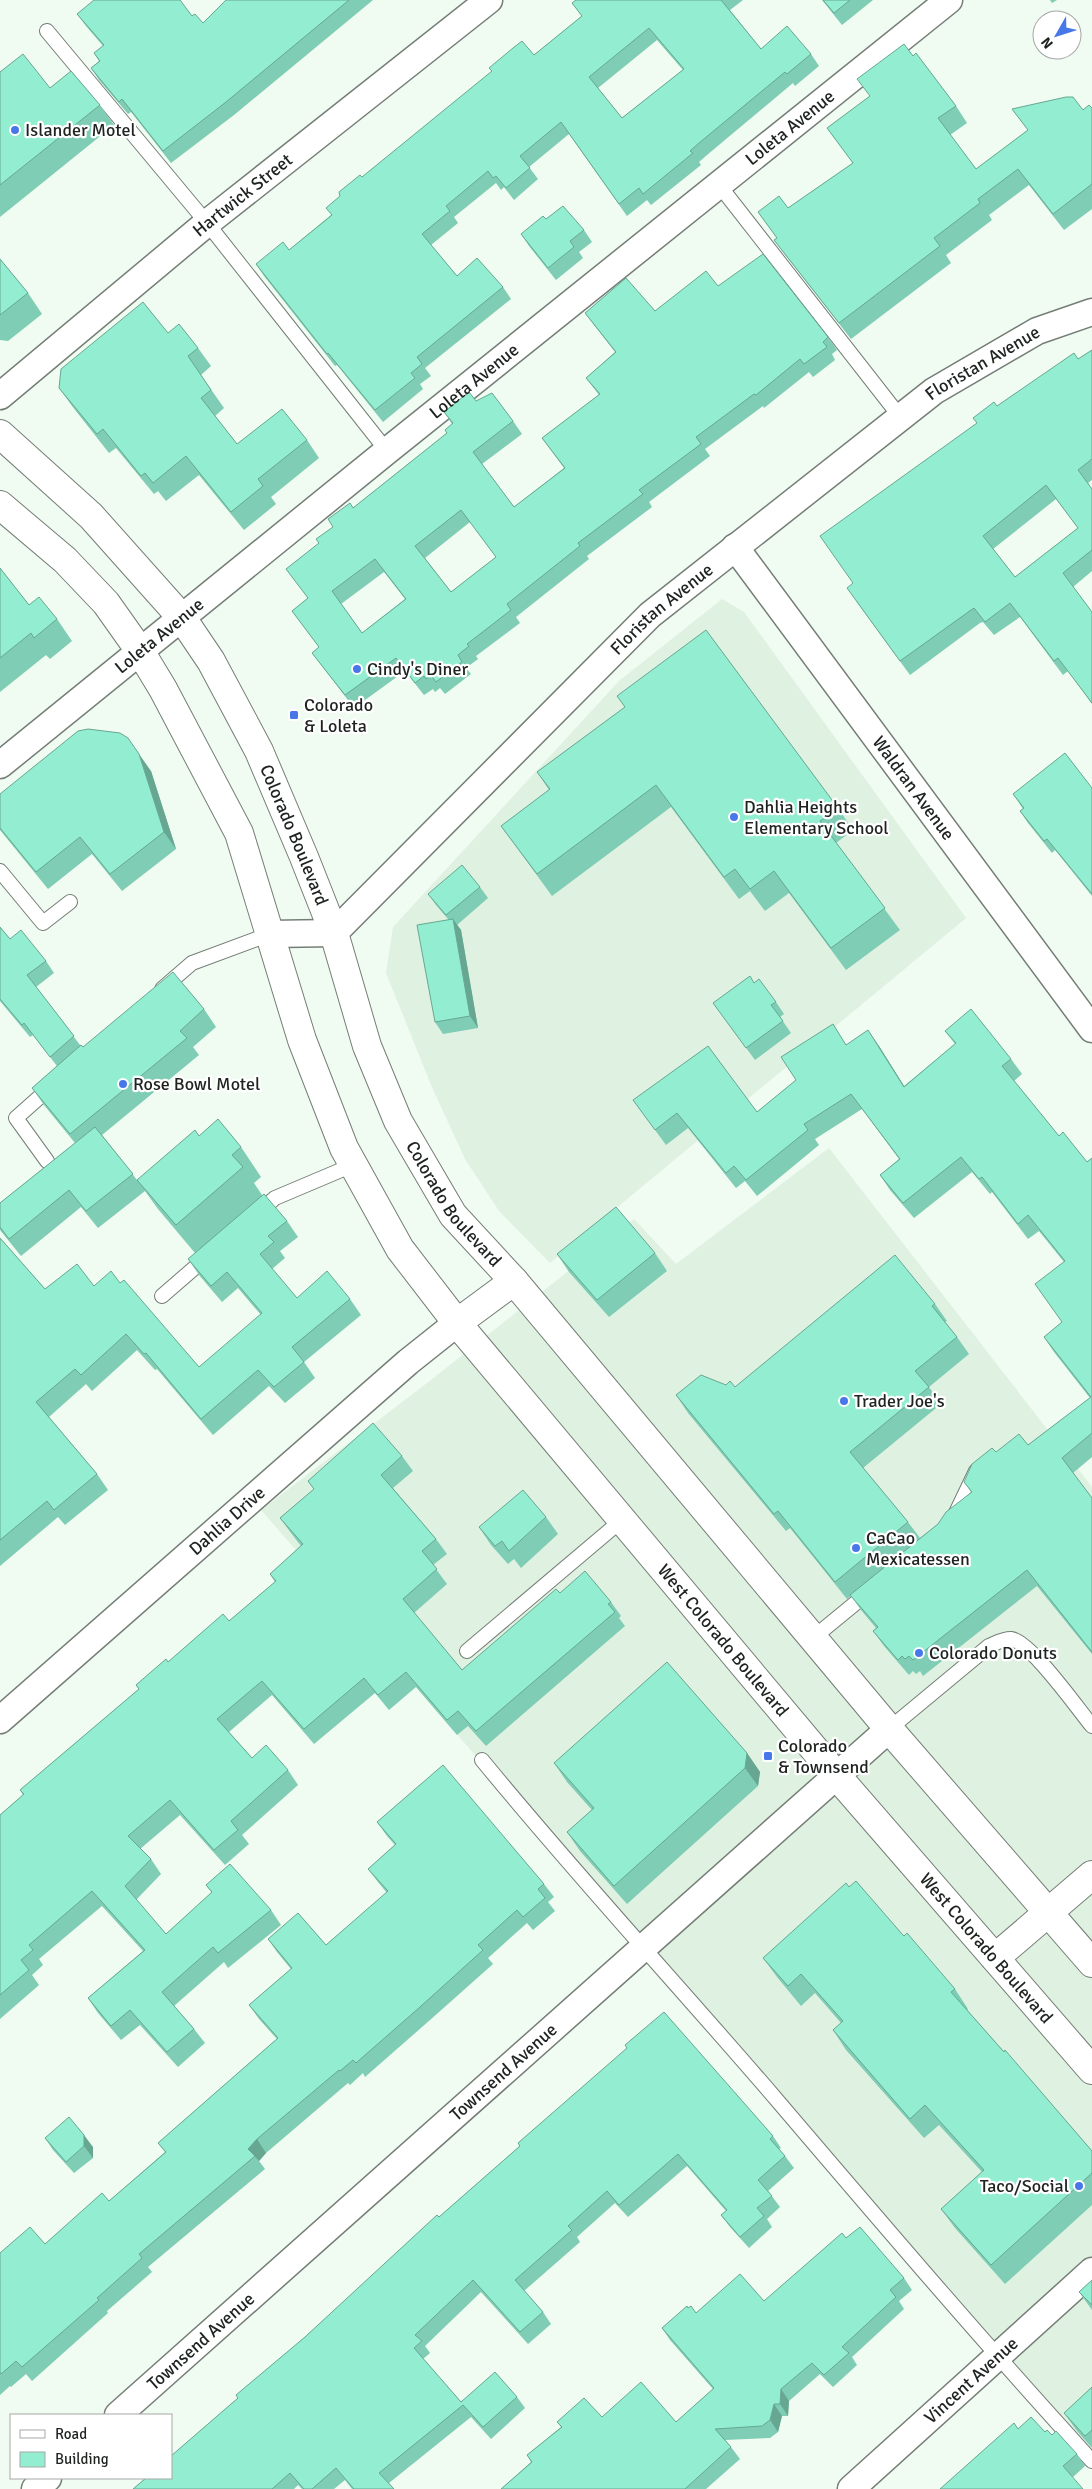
<svg xmlns="http://www.w3.org/2000/svg" width="1092" height="2489" font-family="Signika,sans-serif">
<rect width="100%" height="100%" fill="#f0fbf1"/>
<path fill="#dff1e1" d="M722,599L744,612L966,918L550,1263L499,1211L465,1159L431,1085L386,973L393,927L619,681Z
M829,1148L1092,1487V2461L261,1510L431,1380L634,1219L676,1264Z"/>
<g fill="none" stroke-linecap="round" stroke-linejoin="round">
<g stroke="#757e76" stroke-width="16">
<path id="service" d="M47,31L207,223L387,451
M719,185L901,418
M0,871L43,923L70,902
M162,989L192,963L270,934
M47,1161L16,1118L52,1086
M257,1214L275,1198L353,1165
M162,1296L207,1257
M955,1515L976,1471
M813,1638L869,1592
M467,1651L622,1520
M889,1729L989,1646C996,1643 1003,1639 1011,1639C1030,1641 1078,1709 1092,1726
M482,1760C577,1876 679,1986 776,2099C880,2221 984,2343 1092,2461"/>
</g>
<g stroke="#757e76" stroke-width="29">
<g id="minor">
<path id="s1" d="M0,396L207,223L489,0"/>
<path id="s2" d="M735,547L1092,1029"/>
<path id="s3" d="M0,765L387,451L949,0"/>
<path id="s4" d="M270,934L334,933L650,615L934,391L1037,331L1092,312"/>
<path id="s5" d="M0,1720L408,1362L457,1323"/>
<path id="s6" d="M118,2415L889,1729"/>
<path d="M35,2489L48,2478"/>
<path id="s7" d="M851,2489L1092,2271"/>
</g>
</g>
<g stroke="#757e76" stroke-width="30">
<path id="tertiary" d="M995,1958L1092,1875"/>
</g>
<g stroke="#757e76" stroke-width="30">
<g id="primary">
<path id="s8" d="M0,434L91,516L182,618L211,661L259,751L304,857L334,933L367,1046L398,1121L453,1215L514,1281L889,1729L1092,1963"/>
<path id="s9" d="M0,505L65,560L106,603L140,651L163,689L239,833L302,1040L344,1148L400,1249L457,1323L836,1775L1092,2070"/>
<path d="M457,1323L514,1281"/>
</g>
</g>
<use href="#service" stroke="#fff" stroke-width="14"/>
<use href="#minor" stroke="#fff" stroke-width="26"/>
<use href="#tertiary" stroke="#fff" stroke-width="28"/>
<use href="#primary" stroke="#fff" stroke-width="28"/>
</g>
<path fill="#7ecdb4" fill-rule="evenodd" d="M226,0H373L234,115L171,163L131,112L128,114L99,80L91,68L99,61L94,53L103,46L86,26L77,14L192,16L203,23Z
M576,0H743L730,10L761,49L811,54L819,66L795,86L793,83L707,155L699,162L701,165L651,205L647,200L627,216L569,134L529,167L538,179L514,200L504,187L501,190L496,183L454,217L458,223L431,245L457,276L503,287L511,299L425,368L431,376L420,384L423,389L383,422L337,365L335,366L264,276L256,264L289,250L331,215L340,196L362,177L534,55L582,16L572,3ZM657,40L683,70L622,118L598,88Z
M822,0H873L842,25Z
M1050,0H1057L1052,3Z
M913,56L956,106L967,123L950,135L976,169L1028,130L1012,109L1083,110L1092,108V209L1064,230L1029,185L989,215L992,220L946,255L951,263L851,339L786,256L774,240L777,238L758,212L788,208L853,163L827,128L869,97Z
M0,72L100,105L114,125L0,217Z
M546,219L584,230L592,242L579,252L583,258L556,280L529,246L521,234Z
M0,259L28,293L42,314L8,341L0,340Z
M718,286L828,337L837,350L832,354L835,360L813,377L809,372L764,408L763,406L705,449L710,456L649,502L652,507L587,556L589,559L516,617L520,623L476,656L478,659L466,668L471,674L445,694L440,688L435,692L433,689L424,695L405,671L354,708L312,653L319,647L292,611L308,598L286,569L319,544L333,527L353,508L447,433L452,424L444,412L476,401L513,421L522,434L482,464L514,507L564,468L542,438L599,395L586,378L615,352L594,325L585,313L655,311ZM470,522L496,557L451,592L425,558ZM384,572L405,599L362,633L341,604Z
M168,333L198,348L211,366L201,375L224,408L215,416L237,444L307,440L319,458L271,497L276,504L244,530L199,475L166,501L158,491L154,494L116,448L109,453L72,406L59,388Z
M1092,350V480L1088,483L1092,489V571L1073,587L1092,612V704L1068,671L1063,675L1020,617L994,635L983,622L980,623L910,675L856,601L853,583L977,423L997,406L1078,359ZM1056,499L1078,528L1015,577L993,549Z
M0,568L29,605L57,619L72,641L50,659L46,655L0,692Z
M617,696L838,808L853,830L836,843L900,930L846,970L789,893L765,911L750,891L739,899L671,807L552,896L501,826L549,790L537,772L625,707Z
M151,771L176,849L122,891L92,854L48,889L0,830V794Z
M1092,788V896L1055,850L1052,853L1028,823L1020,811L1023,809L1013,794Z
M480,887L488,898L457,925L461,930L478,1028L443,1034L435,1022L448,919L436,905L428,894Z
M0,927L10,939L46,961L54,973L36,987L80,1045L83,1047L204,1009L216,1027L193,1047L199,1055L102,1135L137,1180L199,1136L241,1147L261,1177L254,1183L262,1195L287,1221L298,1237L280,1251L285,1258L272,1269L297,1298L350,1299L361,1315L304,1362L315,1378L285,1403L269,1386L213,1435L157,1369L155,1370L137,1350L92,1391L86,1384L49,1417L97,1474L108,1490L65,1525L58,1517L0,1566V1238L45,1289L120,1283L199,1367L261,1315L238,1288L222,1302L199,1275L188,1259L195,1253L158,1209L145,1191L98,1228L81,1207L21,1256L0,1230V1203L75,1143L44,1105L32,1088L57,1066L33,1035L30,1037L0,1001Z
M754,983L776,1002L784,1014L780,1017L791,1033L755,1060L713,1003Z
M945,1031L1011,1059L1022,1074L1014,1081L1059,1136L1087,1162L1092,1158V1457L1073,1473L1092,1498V1654L1037,1586L923,1676L920,1671L916,1674L913,1671L909,1675L884,1646L873,1631L876,1628L861,1610L851,1596L847,1599L790,1528L786,1531L688,1413L676,1395L726,1385L735,1387L935,1304L947,1321L945,1322L957,1337L969,1354L929,1387L941,1404L863,1468L908,1522L920,1538L938,1524L971,1492L964,1482L996,1452L1028,1445L1090,1398L1054,1352L1044,1337L1062,1322L1064,1262L1039,1231L1028,1239L992,1192L990,1194L972,1172L914,1218L890,1190L880,1175L899,1159L862,1109L815,1139L819,1145L757,1196L745,1181L736,1188L688,1128L666,1145L633,1100L757,1112L796,1080L847,1044L879,1046L904,1086L955,1044Z
M655,1253L667,1271L609,1317L569,1272L557,1254Z
M402,1456L413,1471L393,1488L436,1539L447,1554L433,1565L447,1584L414,1613L462,1670L560,1593L611,1602L621,1616L619,1618L625,1626L486,1746L468,1726L457,1735L416,1687L389,1710L375,1693L314,1744L272,1695L229,1732L252,1758L288,1770L298,1785L242,1835L249,1844L225,1865L180,1815L140,1849L151,1859L161,1874L136,1900L166,1934L212,1893L206,1885L271,1910L281,1925L228,1968L224,1962L174,2006L194,2029L205,2043L178,2067L140,2025L121,2040L98,2013L88,1998L143,1951L102,1906L39,1959L43,1965L32,1975L39,1985L0,2019V1815L23,1795L20,1790L139,1689L136,1685L168,1662L229,1621L275,1582L270,1574L301,1546L291,1533L280,1518L314,1489L308,1481Z
M546,1517L558,1534L521,1568L514,1559L508,1564L491,1545L479,1527Z
M747,1753L760,1772L758,1786L627,1904L580,1851L567,1832L592,1810L567,1782L554,1763Z
M377,1822L544,1884L554,1897L548,1902L555,1911L533,1930L527,1923L488,1958L493,1964L430,2020L365,2077L363,2073L350,2085L348,2083L266,2153L259,2161L265,2169L148,2267L152,2272L107,2311L108,2313L32,2381L26,2374L11,2387L10,2386L0,2395V2253L45,2244L109,2201L165,2152L158,2143L277,2039L259,2019L249,2005L291,1969L277,1952L268,1939L326,1945L387,1893L378,1882L368,1869L395,1845L387,1836Z
M849,1887L902,1934L955,1989L968,2009L967,2010L1092,2151V2205L1005,2284L955,2228L941,2209L982,2172L939,2125L924,2138L846,2050L833,2030L841,2023L815,1993L801,2006L777,1977L763,1958Z
M773,2136L781,2148L779,2149L785,2156L794,2168L768,2191L780,2207L767,2219L772,2227L749,2248L730,2227L721,2215L726,2211L687,2166L628,2217L615,2203L577,2237L580,2242L524,2291L543,2312L551,2324L528,2344L481,2292L425,2346L430,2353L423,2359L461,2402L517,2397L525,2408L491,2439L471,2417L389,2483L394,2489H352L345,2480L334,2489H302L298,2485L294,2489H133L238,2398L305,2337L439,2217L520,2146L518,2143Z
M45,2138L93,2147V2158L74,2173L53,2150Z
M846,2238L904,2278L912,2290L899,2301L904,2309L852,2357L857,2365L833,2387L820,2374L789,2401L788,2416H782L778,2432L770,2438L725,2440L731,2447L740,2459L706,2489H501L531,2462L527,2455L561,2427L557,2422L602,2417L676,2422L713,2389L670,2340L662,2328L688,2308L696,2313L764,2301Z
M1092,2280V2310L1079,2292Z
M1092,2387V2448L1077,2431L1064,2413Z
M1018,2429L1045,2432L1052,2435L1077,2454L1085,2466L1073,2477Z"/>
<path fill="#67a792" d="M139,754L151,771L176,849L164,832Z
M453,919L461,930L478,1028L470,1016Z
M868,1030L879,1046L914,1102L904,1087Z
M747,1753L760,1772L758,1786L745,1768Z
M84,2135L93,2147V2158L84,2146Z
M257,2139L266,2153L259,2161L248,2149Z
M781,2389L789,2401L788,2416L780,2404Z
M774,2404L782,2416L778,2432L770,2420Z"/>
<path fill="#93eed1" stroke="#67a792" fill-rule="evenodd" d="M94,0H180L192,16L195,14L203,23L226,0H349L226,102L163,151L122,99L119,102L91,68L100,61L94,53L104,45L77,14Z
M576,0H721L761,49L787,26L811,54L787,74L785,72L699,143L690,151L693,153L643,194L639,188L619,204L561,122L520,156L530,168L506,188L496,176L493,178L488,171L446,206L450,211L422,234L457,276L477,258L503,287L417,357L422,364L411,373L415,378L375,410L328,353L327,354L256,264L283,242L289,250L332,215L326,208L340,196L339,192L360,175L362,177L492,71L489,68L513,48L522,41L534,55L582,16L572,3ZM649,28L684,69L622,118L589,77Z
M823,0H850L834,13Z
M904,44L913,56L916,53L956,106L938,118L976,169L1028,130L1012,109L1066,97H1073L1083,110L1089,105L1092,108V184L1053,214L1018,169L978,199L980,203L934,238L940,246L839,323L774,240L777,238L758,212L779,196L788,208L853,163L827,128L870,96L857,79Z
M23,54L50,88L71,71L100,105L0,185V72Z
M563,206L584,230L570,241L574,247L548,268L521,234L543,216L546,219Z
M763,254L828,337L823,342L827,347L804,364L800,359L756,395L754,394L696,437L701,444L639,490L643,494L578,543L580,546L507,604L511,610L467,644L469,646L458,655L462,662L436,682L431,675L426,679L424,676L415,683L396,658L345,695L312,653L319,647L292,611L308,598L286,569L319,543L316,539L333,527L328,519L350,503L353,508L447,433L445,430L453,423L444,412L469,392L476,401L492,393L513,421L473,452L514,507L565,468L542,438L600,394L586,378L616,352L585,313L626,278L655,311L706,271L718,286ZM461,510L496,557L451,592L415,546ZM375,559L406,599L362,633L332,591Z
M0,259L28,293L0,315Z
M143,302L168,333L179,324L198,348L188,356L211,390L201,398L237,444L282,409L307,440L258,479L263,486L231,512L186,456L153,483L145,473L141,476L103,429L97,434L59,388L61,369Z
M1092,350V459L1078,470L1092,489V550L1063,573L1092,612V703L1058,658L1054,661L1010,603L985,622L974,608L971,610L900,661L847,588L853,583L820,536L977,423L973,418L994,402L997,406L1074,353L1078,359ZM1046,485L1078,528L1015,577L983,536Z
M0,568L29,605L39,597L57,619L34,638L31,633L0,658Z
M706,630L838,808L820,821L885,908L831,948L774,871L750,889L735,869L724,877L656,785L537,874L501,826L550,789L537,772L625,707L617,696Z
M88,729L120,733L128,738L139,754L164,832L110,874L80,837L36,872L0,828V794L78,731Z
M1065,753L1092,788V894L1047,839L1044,841L1020,811L1024,808L1013,794Z
M462,865L480,887L446,915L428,894Z
M453,919L470,1016L435,1022L417,925Z
M0,927L10,939L21,930L46,961L27,975L74,1036L50,1057L24,1023L22,1025L0,999Z
M173,972L204,1009L180,1031L187,1038L70,1134L32,1088L81,1045L83,1047Z
M750,976L754,983L759,979L776,1002L771,1005L783,1021L746,1048L713,1003Z
M971,1009L1011,1059L1002,1066L1059,1136L1063,1132L1087,1162L1092,1158V1433L1062,1458L1092,1498V1652L1027,1570L913,1660L909,1656L905,1659L902,1656L898,1660L873,1631L878,1627L850,1595L938,1524L946,1512L972,1492L964,1482L972,1464L992,1448L996,1452L1019,1434L1028,1445L1091,1397L1044,1337L1062,1322L1035,1284L1065,1261L1028,1215L1018,1224L982,1177L979,1179L961,1157L903,1203L880,1175L900,1159L851,1094L804,1124L808,1130L746,1180L734,1166L726,1173L677,1113L655,1130L633,1100L708,1046L757,1112L796,1080L781,1057L833,1024L846,1045L868,1030L904,1087L956,1043L945,1031Z
M218,1119L241,1147L232,1155L243,1167L176,1225L137,1180L195,1130L199,1136Z
M95,1127L133,1174L86,1211L69,1190L9,1239L0,1227V1203Z
M264,1194L287,1221L268,1236L274,1242L260,1254L297,1298L327,1271L350,1299L292,1347L304,1362L274,1387L258,1370L201,1419L146,1353L144,1354L126,1334L81,1375L75,1369L36,1402L97,1474L54,1510L47,1501L0,1540V1238L45,1289L77,1264L94,1286L111,1271L120,1283L124,1280L199,1367L262,1313L227,1272L211,1286L188,1259Z
M616,1207L655,1253L597,1300L557,1254Z
M895,1255L935,1304L932,1306L957,1337L915,1371L929,1387L850,1452L908,1522L835,1582L778,1511L774,1514L676,1395L701,1375L726,1385L730,1381L735,1387Z
M373,1423L402,1456L381,1475L436,1539L422,1551L437,1569L403,1599L462,1670L556,1589L560,1593L585,1571L611,1602L608,1604L615,1612L476,1731L458,1711L447,1720L406,1672L378,1695L364,1678L304,1729L262,1681L217,1719L252,1758L266,1745L288,1770L231,1821L238,1830L214,1850L170,1800L128,1836L151,1859L125,1886L166,1934L212,1892L206,1885L230,1864L271,1910L218,1953L213,1947L162,1992L194,2029L167,2052L130,2010L111,2026L88,1998L145,1950L92,1891L29,1945L33,1950L21,1960L29,1970L0,1995V1815L24,1794L20,1790L139,1689L136,1685L166,1659L168,1662L223,1614L229,1621L276,1581L270,1574L303,1544L280,1518L314,1489L308,1481Z
M523,1490L546,1517L509,1551L502,1541L495,1546L479,1527Z
M667,1662L747,1753L745,1768L614,1886L567,1832L594,1808L554,1763Z
M443,1765L544,1884L538,1889L545,1898L523,1917L517,1910L478,1945L483,1950L420,2007L356,2063L353,2060L340,2071L339,2070L257,2139L248,2149L255,2156L139,2254L142,2258L97,2298L99,2300L22,2367L16,2361L1,2374L0,2372V2253L30,2227L45,2244L102,2193L109,2201L166,2152L158,2143L278,2038L249,2005L292,1968L268,1939L298,1913L326,1945L388,1891L368,1869L396,1844L377,1822Z
M856,1881L902,1934L904,1936L907,1933L955,1989L951,1992L1004,2052L1005,2050L1092,2151V2173L991,2265L941,2209L984,2170L925,2105L910,2119L833,2030L843,2021L801,1974L788,1986L763,1958L846,1883L849,1887Z
M664,2012L773,2136L770,2139L785,2156L758,2180L772,2196L757,2208L764,2216L740,2237L721,2215L727,2210L678,2154L619,2205L607,2191L568,2226L572,2230L515,2280L543,2312L520,2332L473,2280L415,2335L422,2341L414,2348L461,2402L495,2372L517,2397L483,2427L463,2405L379,2473L394,2489H354L336,2468L312,2489H304L290,2473L272,2489H133L146,2478H171V2456L238,2398L236,2395L305,2337L437,2215L439,2217L520,2146L518,2143L627,2048L625,2045Z
M69,2117L84,2135V2146L66,2162L45,2138Z
M860,2227L904,2278L890,2290L896,2297L842,2347L849,2353L824,2375L812,2363L781,2389L780,2404H774L770,2420L762,2426L715,2429L731,2447L685,2489H501L532,2462L527,2455L562,2427L557,2422L584,2398L602,2417L641,2382L676,2422L714,2388L662,2328L687,2306L688,2308L691,2306L696,2313L740,2274L764,2301L842,2233L846,2238Z
M1092,2280V2305L1079,2292Z
M1092,2387V2430L1085,2436L1064,2413Z
M1031,2417L1045,2432L1047,2430L1052,2435L1056,2431L1077,2454L1063,2466L1083,2489H940L1014,2423L1018,2429Z"/>
<g fill="#4777e9" stroke="#fff" stroke-width="2">
<circle cx="15" cy="130" r="5"/>
<circle cx="357" cy="669" r="5"/>
<rect x="289" y="710" width="10" height="10" rx="2.5"/>
<circle cx="734" cy="817" r="5"/>
<circle cx="123" cy="1084" r="5"/>
<circle cx="844" cy="1401" r="5"/>
<circle cx="856" cy="1548" r="5"/>
<circle cx="919" cy="1653" r="5"/>
<rect x="763" y="1751" width="10" height="10" rx="2.5"/>
<circle cx="1079" cy="2186" r="5"/>
</g>
<g text-anchor="middle" stroke-width="4.5" stroke-linejoin="round" paint-order="stroke">
<g font-size="18" fill="#1f2320" stroke="#fff">
<text dy="6" stroke="none"><textPath href="#s3" startOffset="1015">Loleta Avenue</textPath></text>
<text dy="6" stroke="none"><textPath href="#s1" startOffset="315">Hartwick Street</textPath></text>
<text dy="6" stroke="none"><textPath href="#s4" startOffset="930">Floristan Avenue</textPath></text>
<text dy="6" stroke="none"><textPath href="#s3" startOffset="610">Loleta Avenue</textPath></text>
<text dy="6" stroke="none"><textPath href="#s4" startOffset="525">Floristan Avenue</textPath></text>
<text dy="6" stroke="none"><textPath href="#s3" startOffset="205">Loleta Avenue</textPath></text>
<text dy="6" stroke="none"><textPath href="#s2" startOffset="300">Waldran Avenue</textPath></text>
<text dy="6" stroke="none"><textPath href="#s8" startOffset="504">Colorado Boulevard</textPath></text>
<text dy="6" stroke="none"><textPath href="#s8" startOffset="909">Colorado Boulevard</textPath></text>
<text dy="6" stroke="none"><textPath href="#s5" startOffset="302">Dahlia Drive</textPath></text>
<text dy="6" stroke="none"><textPath href="#s9" startOffset="1366">West Colorado Boulevard</textPath></text>
<text dy="6" stroke="none"><textPath href="#s9" startOffset="1771">West Colorado Boulevard</textPath></text>
<text dy="6" stroke="none"><textPath href="#s6" startOffset="516">Townsend Avenue</textPath></text>
<text dy="6" stroke="none"><textPath href="#s6" startOffset="111">Townsend Avenue</textPath></text>
<text dy="6" stroke="none"><textPath href="#s7" startOffset="162">Vincent Avenue</textPath></text>
</g>
<g font-size="18" fill="#1f2320" stroke="#fff" text-anchor="start">
<text x="25" y="136">Islander Motel</text>
<text x="367" y="675">Cindy's Diner</text>
<text x="304" y="711">Colorado<tspan x="304" dy="21">&amp; Loleta</tspan></text>
<text x="744" y="813">Dahlia Heights<tspan x="744" dy="21">Elementary School</tspan></text>
<text x="133" y="1090">Rose Bowl Motel</text>
<text x="854" y="1407">Trader Joe's</text>
<text x="866" y="1544">CaCao<tspan x="866" dy="21">Mexicatessen</tspan></text>
<text x="929" y="1659">Colorado Donuts</text>
<text x="778" y="1752">Colorado<tspan x="778" dy="21">&amp; Townsend</tspan></text>
<text x="1069" y="2192" text-anchor="end">Taco/Social</text>
</g>
</g>
<rect x="10" y="2414" width="162" height="65" fill="#ffffff" stroke="#a5a7a6"/>
<rect x="20" y="2430" width="25" height="8" fill="#ffffff" stroke="#a5a7a6"/>
<text x="55" y="2439" font-size="15" fill="#1f2320">Road</text>
<rect x="20" y="2452" width="25" height="15" fill="#93eed1" stroke="#a5a7a6"/>
<text x="55" y="2464" font-size="15" fill="#1f2320">Building</text>
<g transform="translate(1057 35) rotate(231)"><circle r="24" fill="#ffffff" stroke="#a5a7a6"/>
<path d="M0-4L9 19L0 12L-9 19Z" fill="#4777e9"/>
<text y="-8" font-size="14" font-weight="bold" text-anchor="middle" fill="#1f2320">N</text>
</g>
</svg>
